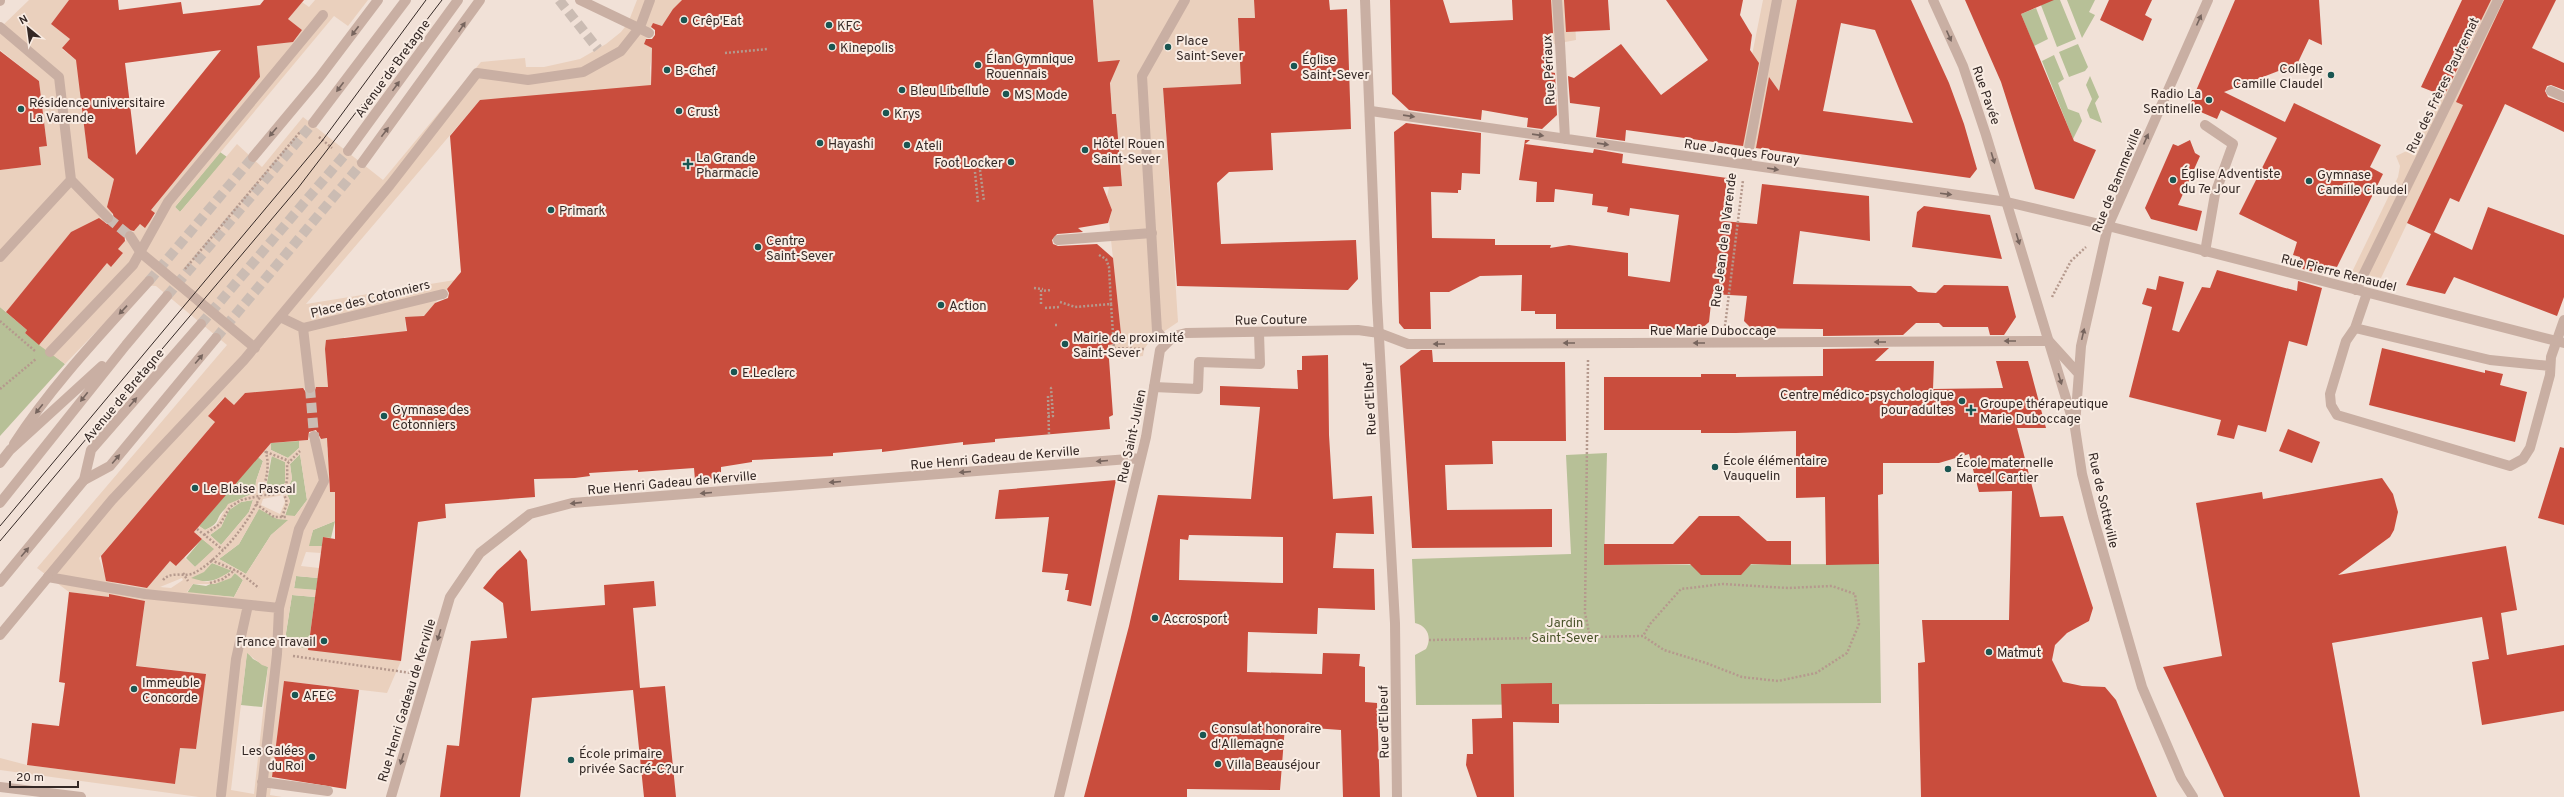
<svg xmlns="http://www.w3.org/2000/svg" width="2564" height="797" font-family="Overpass,sans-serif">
<rect width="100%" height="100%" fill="#f1e1d7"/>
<path fill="#b7c097" d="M2039,0H2060L2076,39L2057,47Z
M2067,0H2095L2089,12L2095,15L2082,38Z
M2036,8L2048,39L2034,46L2021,14Z
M2078,44L2088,67L2085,71L2069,77L2059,52Z
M2054,55L2064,79L2058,83L2068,109L2079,113L2082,121L2073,139L2042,61Z
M2090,76L2099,97L2095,103L2102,123L2090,118L2087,110L2092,99L2086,85Z
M220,152L227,157L180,212L175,207Z
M0,307L27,330L25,333L65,364L0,436Z
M299,441V448L288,458L271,450V443Z
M1607,453L1604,565L1879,564L1881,703L1416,705L1415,655L1426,649C1432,638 1428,626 1415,623L1412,559L1571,554L1566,455Z
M300,454L307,500L295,516H285L290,501L286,492L292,479L290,464Z
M272,455L285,462V483L279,490L265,493Z
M258,457L263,461L256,481L255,493C244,497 233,501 224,510C214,520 222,522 205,530L199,526Z
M253,500L249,512L221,545L210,535L221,527L229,510L241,502Z
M259,508L289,520L271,535L246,574L219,559L239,544Z
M335,521L331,538L323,537L322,546H308L313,530Z
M202,539L215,549L195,567L186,558Z
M212,563L232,570C221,580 204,585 190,578Z
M235,573L243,580L234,597L187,593L193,584L206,586Z
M296,576L318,578L316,590L294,589Z
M292,595L315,597L308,650L284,646Z
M247,652L253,659L268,667L262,707L241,705Z"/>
<path fill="#ead0bd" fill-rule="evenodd" d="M29,0H69L51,24L70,39L62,49L86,68L80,90L88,157L114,179L109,198L118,206L98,230L90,223L71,232L6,312L0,307V170L41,165L39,147L47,146L39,81L0,50V28Z
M315,0H368L348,26L334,16L175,207L180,212L237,144L262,167L303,117L383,180L481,62L525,58L526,67H544L580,59L606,44L621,32L628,23L637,0H682L662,26L653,23L644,44L653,48L650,68L652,100H480L306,304L455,280L424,316L405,318L406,332L344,337L345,341L328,340L330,358H326L328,387L245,393L234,405L224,397L208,416L215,422L99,558L105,575L114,583L146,588L170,561L177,566L184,557L195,567L214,549L194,532L199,526L205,530L216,525L228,504L255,493L256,481L263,461L258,457L271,443V450L288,458L299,448V441L332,438L327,448L328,455H333L329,484L330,492H335V521L313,530L309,546H322L321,553L306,552L301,566L319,568L318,578L296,576L294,588L316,590L315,597L292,595L284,645L401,661L387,693L284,681L270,795L282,797H199L0,770V758L27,765L175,784L180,748L196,749L206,674L122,664L106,640L139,644L145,602L69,592L37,568L227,345L156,286L141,285L65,364L39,345L107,263L112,266L123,253L118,249L140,224L145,227L156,214L151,210L260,77L257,46L294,41L302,30L288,19L302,2L309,7ZM300,454L307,500L295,516L285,515L290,501L286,492L292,479L290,464ZM271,456L285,462V483L279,490L265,493ZM283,495L285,502L280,514L261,505L263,499ZM253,500L249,512L221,545L210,535L221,527L229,510L241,502ZM259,509L277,519L288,520L271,535L246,574L219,559L239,544ZM212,563L232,571L213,581L206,582L191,578L204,572ZM235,573L243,580L234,597L187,592L193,584H215L231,578ZM182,578L183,580L171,588L160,587ZM247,653L262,665L268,667L254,794L231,790Z
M1093,0H1254L1255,18H1241L1238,20L1243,84L1163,88L1178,322L1150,341L1144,349L1143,356L1121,359L1108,345L1122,343L1109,221L1112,210L1107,197L1109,187L1121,186L1116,114H1110L1102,95L1111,93L1110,79L1115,69L1098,62Z
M1546,0H1574L1576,40L1549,45Z
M1763,0H1797L1767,150L1734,145Z
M2485,0H2514L2381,278L2352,272L2398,177L2400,166L2396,156L2413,148Z"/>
<path fill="#c94d3d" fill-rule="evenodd" d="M69,0H118L119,10L181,2L183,14L260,5L264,0H304L288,19L302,30L293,42L257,46L260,77L151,210L155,213L150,221L145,228L140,224L134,231L129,230L124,233L125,241L118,249L123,253L111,267L107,263L39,345L25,333L27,330L6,312L71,232L99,218L107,224L112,223L114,219L113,214L107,207L114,179L88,158L76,60L62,48L70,39L51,24ZM221,50L136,155L125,63Z
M682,0H1093L1098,62L1120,60L1110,83L1112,114H1116L1122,186L1103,187L1112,210L1108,223L1078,228L1083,232L1057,234L1052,240L1053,244L1058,246L1097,244L1113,258L1122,343L1108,345L1113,415L1109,417L1110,429L995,439V442L963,445V442L882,452V449L833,453V456L752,460V462L721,467V478L695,480L694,468L638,472V470L589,473L590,476L575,478L534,479L535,497L445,504L446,518L418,522L401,661L308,650L323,537L335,539V492H330L327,438L321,439L316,430L309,432L308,440L271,443L194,532L202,539L176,566L170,561L147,588L106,581L101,556L215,422L208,416L225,397L234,405L245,393L303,388L307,394L314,393L316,387H328L325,349L326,340L407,331L405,317L424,316L435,303L448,298L449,293L447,289L461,272L450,136L480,100L651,85L652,48L644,44L646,39H652L655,35V30L651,27L653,23L662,26L673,9Z
M1254,0H1329L1330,10L1347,9L1351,129L1271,133L1273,170L1229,172L1217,183L1221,244L1356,240L1358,279L1348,290L1177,286L1163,88L1241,84L1238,18H1255Z
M1390,0H1443L1450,23L1513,20L1512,0H1551L1553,33L1548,34L1550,72L1555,73L1557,115L1542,129L1527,127L1528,118L1482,110L1481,120L1409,110L1392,94Z
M1564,0H1608L1610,30L1566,32Z
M1666,0H1743L1740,15L1752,35L1750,50L1759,63L1743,146L1626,130L1625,141L1596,137L1600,107L1570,103L1568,76L1574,78L1621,44L1661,95L1708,60Z
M1797,0H1911L1949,83L1964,124L1977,169L1970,178L1756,148L1769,77L1779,91ZM1841,23L1875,30L1913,123L1823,111Z
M1965,0H2054L2021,14L2074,141L2096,150L2074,199L2035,189L2001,82Z
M2109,0H2152L2145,15L2152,19L2143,41L2100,20Z
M2235,0H2319L2322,45L2309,39L2292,75L2281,70L2224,92L2285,122L2294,103L2381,145L2370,167L2383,174L2337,267L2328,265L2325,275L2299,268L2300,257L2293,255L2297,242L2239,214L2277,138L2221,110L2217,119L2189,107Z
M2462,0H2491L2444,96L2421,87Z
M2504,0H2556L2532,48L2564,63V90L2551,85L2547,86L2545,91L2548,97L2564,103V132L2505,104L2459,202L2450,198L2434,232L2472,250L2488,207L2564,235V297L2557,316L2454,277L2445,294L2406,285L2431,234L2407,223L2463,105L2456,102Z
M0,51L39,81L47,146L39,147L41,165L0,170Z
M1406,123L1481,133L1480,174L1462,173L1461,190H1458V193L1431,192L1432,238L1495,239V245H1551L1550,248L1569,245L1628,253V276L1670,282L1679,215L1630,208L1629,216L1607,212L1608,207L1592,205L1593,194L1555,189L1554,202H1536L1537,182L1519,180L1525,140H1530L1525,144L1593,153L1594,149L1623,154L1622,163L1727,178L1722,221L1757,224L1762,184L1869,196L1870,241L1800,231L1793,284L1911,286L1918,292L1936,293L1944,285L2008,286L2016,317L2004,335H1990L1988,327H1943L1939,323H1916L1903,335L1823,336V329L1751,328L1744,321L1747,296L1712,294L1709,322L1701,329H1556V314H1535V311H1521L1522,275L1480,276L1449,292H1430L1431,329H1404L1399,323L1394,132Z
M2190,140L2195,153L2200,156L2178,205L2202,211L2197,231L2151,219L2145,208L2173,144L2178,146Z
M1924,206L1990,215L2002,259L1912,247L1917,212Z
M2217,270L2297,291L2298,281L2322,288L2307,346L2289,341L2266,432L2238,425L2234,439L2217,435L2221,420L2129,397L2152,307L2142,304L2147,288L2156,290L2159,276L2184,282L2172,330L2179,332L2202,287L2210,288Z
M1889,348L1875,361H1934L1933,389L2003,388L1996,361H2028L2046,428H2017L2040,517L2063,516L2093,608L2089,621L2067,633L2055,645L2052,660L2063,682L2082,686L2105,687L2116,700L2157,797H1921L1918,663L1925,662L1922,620H2009L2012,491L1979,492L1969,454L1939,463H1883V494L1878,495L1879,564L1826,565L1825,497L1796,498V431L1736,433H1701V430H1604V377H1701V374H1736V377L1823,376V349Z
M2382,348L2485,373V370L2503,374L2500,385L2527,392L2515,442L2369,405Z
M1421,350H1432L1433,362H1565L1566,441H1492L1493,464L1445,465L1447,510L1552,509V547L1412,548L1400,366Z
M1328,355L1329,435L1333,499L1372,496L1374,534L1336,533L1333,568L1374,569L1375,610L1318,608L1317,634L1248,632L1247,672L1322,674L1323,653L1360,654L1359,666L1365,667V702L1377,703L1380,797H1343L1341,730L1285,726L1280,790L1187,789V797H1084L1129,626L1158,495L1251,499L1260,407L1220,405V386L1298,389L1297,370H1302V356ZM1189,535L1283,537V583L1179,580L1180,539L1188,540Z
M2288,429L2320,442L2312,463L2279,451Z
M2560,447L2564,448V525L2538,518Z
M2382,478L2393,494L2398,512L2394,530L2390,537L2338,575L2506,546L2517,610L2501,613L2507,655L2564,645V711L2482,725L2472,662L2489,659L2482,617L2332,643L2360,797H2224L2163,667L2222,656L2196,503L2262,492L2263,499Z
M1116,480L1091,606L1067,601L1069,590H1065L1068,574L1042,572L1049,517L995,519L999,490Z
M1699,516H1739L1767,541H1791V565L1751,564L1741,575H1701L1690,564L1604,565V544H1673Z
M520,550L527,560L531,611L605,605L604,585L654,581L656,606L633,608L640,688L665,686L676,797H644L633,690L532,698L520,797H440L447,745L459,746L471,641L507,638L503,603L483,588L497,571Z
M69,592L109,597V594L145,601L136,666L206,674L196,749L180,748L175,784L27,765L32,723L59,726L65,683L59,682Z
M284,681L359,690L346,789L272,777Z
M1552,683V704H1559V723L1513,722L1514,797H1477L1466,765L1467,754H1473L1472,719L1502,718L1501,684Z"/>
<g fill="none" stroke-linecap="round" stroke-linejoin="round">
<path stroke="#cbbcb3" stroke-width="10" stroke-dasharray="10 5" stroke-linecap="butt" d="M108,218L130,236
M310,388L314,436"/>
<path stroke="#cbbcb3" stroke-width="10" stroke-dasharray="10 5" stroke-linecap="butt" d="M559,0L598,49
M149,281L253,157
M216,338L362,163"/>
<path stroke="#cbbcb3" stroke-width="10" stroke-dasharray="10 5" stroke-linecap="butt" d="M167,296L313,123
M201,324L348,151"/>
<path stroke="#b5998d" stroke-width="2.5" stroke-dasharray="2 2" stroke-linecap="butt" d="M725,53L768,49
M319,137L332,148
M980,170L984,201
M975,172L978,203
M1099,255L1106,259L1109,267L1111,304
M185,269L300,132
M1034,288L1043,289
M2052,297L2071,261L2086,247
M1060,302L1075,307L1111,304L1114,348L1144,349
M1041,304V291L1052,290
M1045,308L1060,307
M0,321L35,351
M1055,325H1059
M1725,326L1743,180
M1588,360L1585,613L1590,637
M0,389L36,359
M1048,396L1049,435
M1048,416H1053L1051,388L1053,387
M266,452L289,461
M260,495C287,496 288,488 287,464L300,451
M256,504L274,517H287
M282,517L287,503L283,491
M197,529L223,550
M204,535L220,524L230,507L241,500L259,496
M211,560L239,572L259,588
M183,573L188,581
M163,580C172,570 185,578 194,573C227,556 280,488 265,450
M210,583L223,579L235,570
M1429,640L1643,636L1664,650L1706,663L1742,677L1778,681L1816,673L1847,653L1859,624L1855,594L1832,586L1788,588L1723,584L1681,589L1650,624L1643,636
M293,656L411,673"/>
<path stroke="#c9afa3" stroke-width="10" d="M2551,91L2564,97
M1058,240L1152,233
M2205,252L2215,194L2233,144L2205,125
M2367,293L2355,328L2346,341L2330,394L2331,405L2337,415L2510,466L2523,459L2530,448L2550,375L2551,357L2564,320
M2355,328L2490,360L2550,366
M1154,387L1198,389L1199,362L1260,364L1259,333"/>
<path stroke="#c9afa3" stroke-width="10" d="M580,0L649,33
M1557,0L1560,43
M0,27L59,77L71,180L0,257
M1746,164L1777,0
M71,180L108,218
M130,236L141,253L255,348
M2356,290L2498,0
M280,317L303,328L310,388
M303,328L443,294
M1166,342L1157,331L1142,76L1185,0
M50,352L133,265L168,202L323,15
M279,608L145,594L48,577L112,500L244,360L390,185L477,73L528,80L583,72L621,51L640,27L650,0
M262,782L328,791
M221,795L236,659L248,605
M261,797L277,654L279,608L299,529L324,481L314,436"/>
<path stroke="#c9afa3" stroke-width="10" d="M0,1V0
M1560,43L1565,139
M1371,111L2007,202L2108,226L2564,343
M253,157L319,78L378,0
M362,163L480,0
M2075,425L2081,346L2108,226L2208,0
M14,444C52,385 102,333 149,281
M84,480L110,466L216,338
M0,635L48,577
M0,787L81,797
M391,797L450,597L480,553L530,514L572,503L1141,458
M1059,797L1146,437L1160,350L1174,336L1186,333L1358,330L1379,333L1408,344L2049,341L2078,373"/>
<path stroke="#c9afa3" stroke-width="10" d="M1365,0L1377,302L1395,623L1397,797
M1933,0L1963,66L1986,135L2075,428L2082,474L2093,517L2142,687L2181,778L2193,797
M313,123L406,0
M348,151L458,0
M0,463L10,450L102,366
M0,503L126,345L167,296
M0,582L84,480L91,450L201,324"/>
<path stroke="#342825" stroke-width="1" d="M0,526L322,141L426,0
M0,541L298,188L442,0"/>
</g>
<defs><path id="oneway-solid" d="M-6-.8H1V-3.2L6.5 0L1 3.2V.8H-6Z"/></defs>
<g fill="#77655e">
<use href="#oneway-solid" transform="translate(2199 20) rotate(-66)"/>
<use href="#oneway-solid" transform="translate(462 27) rotate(-56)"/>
<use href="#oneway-solid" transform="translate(355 31) rotate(127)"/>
<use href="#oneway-solid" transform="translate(1949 36) rotate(66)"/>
<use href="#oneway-solid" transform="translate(396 86) rotate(-54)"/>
<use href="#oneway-solid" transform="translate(340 87) rotate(127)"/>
<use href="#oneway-solid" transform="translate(1409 116) rotate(8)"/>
<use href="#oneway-solid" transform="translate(273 132) rotate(130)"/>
<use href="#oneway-solid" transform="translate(385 132) rotate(-53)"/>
<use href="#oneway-solid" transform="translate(1538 135) rotate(8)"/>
<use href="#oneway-solid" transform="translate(2146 139) rotate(-66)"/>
<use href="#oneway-solid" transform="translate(1603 144) rotate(8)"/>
<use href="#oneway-solid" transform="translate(1993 158) rotate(73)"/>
<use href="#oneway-solid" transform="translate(1773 169) rotate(9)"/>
<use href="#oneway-solid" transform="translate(1946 194) rotate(7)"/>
<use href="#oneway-solid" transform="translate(2018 239) rotate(73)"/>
<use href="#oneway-solid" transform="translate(123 310) rotate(133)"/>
<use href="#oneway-solid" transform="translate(2083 334) rotate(-77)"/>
<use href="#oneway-solid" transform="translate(2010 341) rotate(180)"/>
<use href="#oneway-solid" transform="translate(1880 342) rotate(180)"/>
<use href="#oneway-solid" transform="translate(1569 343) rotate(180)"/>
<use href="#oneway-solid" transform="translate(1699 343) rotate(180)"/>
<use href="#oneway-solid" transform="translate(1439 344) rotate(180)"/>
<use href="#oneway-solid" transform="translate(199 359) rotate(-50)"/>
<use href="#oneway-solid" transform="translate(2060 379) rotate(73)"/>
<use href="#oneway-solid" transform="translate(84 397) rotate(128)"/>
<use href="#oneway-solid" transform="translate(133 402) rotate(-49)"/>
<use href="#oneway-solid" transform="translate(39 409) rotate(129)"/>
<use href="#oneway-solid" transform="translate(116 459) rotate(-50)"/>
<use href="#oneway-solid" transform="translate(1102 461) rotate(175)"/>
<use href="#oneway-solid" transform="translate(965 472) rotate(175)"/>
<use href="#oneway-solid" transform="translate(835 482) rotate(175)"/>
<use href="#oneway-solid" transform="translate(706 493) rotate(175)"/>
<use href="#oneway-solid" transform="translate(576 503) rotate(174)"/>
<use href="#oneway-solid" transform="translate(25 552) rotate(-50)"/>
<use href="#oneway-solid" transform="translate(439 635) rotate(107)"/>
<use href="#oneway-solid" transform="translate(402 759) rotate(107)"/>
</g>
<g fill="#1a5652" stroke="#f9ece3" stroke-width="1.5">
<circle cx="684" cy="20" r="4"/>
<circle cx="829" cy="25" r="4"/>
<circle cx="832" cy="47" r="4"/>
<circle cx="1168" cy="47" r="4"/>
<circle cx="978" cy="65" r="4"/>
<circle cx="1294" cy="66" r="4"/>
<circle cx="667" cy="70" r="4"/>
<circle cx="2331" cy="75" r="4"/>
<circle cx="902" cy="90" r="4"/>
<circle cx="1006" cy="94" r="4"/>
<circle cx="2209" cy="100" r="4"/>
<circle cx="21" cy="109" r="4"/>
<circle cx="679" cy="111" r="4"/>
<circle cx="886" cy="113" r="4"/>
<circle cx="820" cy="143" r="4"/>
<circle cx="907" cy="145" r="4"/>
<circle cx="1085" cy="150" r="4"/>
<circle cx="1011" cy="162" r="4"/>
<path d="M686 158h4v4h4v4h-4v4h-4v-4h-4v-4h4z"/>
<circle cx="2173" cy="180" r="4"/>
<circle cx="2309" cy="181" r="4"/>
<circle cx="551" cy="210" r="4"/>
<circle cx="758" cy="247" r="4"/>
<circle cx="941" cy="305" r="4"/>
<circle cx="1065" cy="344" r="4"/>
<circle cx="734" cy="372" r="4"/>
<circle cx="1962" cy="401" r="4"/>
<path d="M1969 404h4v4h4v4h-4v4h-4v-4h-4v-4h4z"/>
<circle cx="384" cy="416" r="4"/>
<circle cx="1715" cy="467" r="4"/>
<circle cx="1948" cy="469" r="4"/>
<circle cx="195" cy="488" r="4"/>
<circle cx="1155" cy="618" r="4"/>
<circle cx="324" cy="641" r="4"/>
<circle cx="1989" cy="652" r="4"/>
<circle cx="134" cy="689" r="4"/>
<circle cx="295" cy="695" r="4"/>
<circle cx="1203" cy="735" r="4"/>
<circle cx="312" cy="757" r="4"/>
<circle cx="571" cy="760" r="4"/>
<circle cx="1218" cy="764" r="4"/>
</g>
<g text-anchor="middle" stroke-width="4" stroke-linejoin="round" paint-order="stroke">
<g font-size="13" fill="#342825" stroke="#f9ece3" text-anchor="start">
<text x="692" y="25">Crêp'Eat</text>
<text x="837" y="30">KFC</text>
<text x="1176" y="45">Place<tspan x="1176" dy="15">Saint-Sever</tspan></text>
<text x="840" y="52">Kinepolis</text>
<text x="986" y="63">Élan Gymnique<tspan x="986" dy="15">Rouennais</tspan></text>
<text x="1302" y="64">Église<tspan x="1302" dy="15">Saint-Sever</tspan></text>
<text x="2323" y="73" text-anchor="end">Collège<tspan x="2323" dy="15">Camille Claudel</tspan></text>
<text x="675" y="75">B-Chef</text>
<text x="910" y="95">Bleu Libellule</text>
<text x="2201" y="98" text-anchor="end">Radio La<tspan x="2201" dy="15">Sentinelle</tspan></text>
<text x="1014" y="99">MS Mode</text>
<text x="29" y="107">Résidence universitaire<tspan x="29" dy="15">La Varende</tspan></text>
<text x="687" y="116">Crust</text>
<text x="894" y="118">Krys</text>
<text x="828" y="148">Hayashi</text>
<text x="1093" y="148">Hôtel Rouen<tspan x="1093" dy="15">Saint-Sever</tspan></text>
<text x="915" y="150">Ateli</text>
<text x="696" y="162">La Grande<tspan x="696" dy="15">Pharmacie</tspan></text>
<text x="1003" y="167" text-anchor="end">Foot Locker</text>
<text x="2181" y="178">Église Adventiste<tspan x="2181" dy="15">du 7e Jour</tspan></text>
<text x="2317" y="179">Gymnase<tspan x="2317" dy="15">Camille Claudel</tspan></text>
<text x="559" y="215">Primark</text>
<text x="766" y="245">Centre<tspan x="766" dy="15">Saint-Sever</tspan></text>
<text x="949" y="310">Action</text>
<text x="1073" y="342">Mairie de proximité<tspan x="1073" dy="15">Saint-Sever</tspan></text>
<text x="742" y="377">E.Leclerc</text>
<text x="1954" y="399" text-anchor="end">Centre médico-psychologique<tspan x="1954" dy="15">pour adultes</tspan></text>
<text x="1980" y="408">Groupe thérapeutique<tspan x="1980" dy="15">Marie Duboccage</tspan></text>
<text x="392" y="414">Gymnase des<tspan x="392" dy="15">Cotonniers</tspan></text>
<text x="1723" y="465">École élémentaire<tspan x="1723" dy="15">Vauquelin</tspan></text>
<text x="1956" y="467">École maternelle<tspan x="1956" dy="15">Marcel Cartier</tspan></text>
<text x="203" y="493">Le Blaise Pascal</text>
<text x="1163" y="623">Accrosport</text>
<text x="316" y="646" text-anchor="end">France Travail</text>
<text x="1997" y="657">Matmut</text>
<text x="142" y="687">Immeuble<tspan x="142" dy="15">Concorde</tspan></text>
<text x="303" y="700">AFEC</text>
<text x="1211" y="733">Consulat honoraire<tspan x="1211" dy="15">d'Allemagne</tspan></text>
<text x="304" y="755" text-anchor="end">Les Galées<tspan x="304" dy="15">du Roi</tspan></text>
<text x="579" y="758">École primaire<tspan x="579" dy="15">privée Sacré-C?ur</tspan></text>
<text x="1226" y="769">Villa Beauséjour</text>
</g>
<g font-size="13" fill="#342825" stroke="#f9ece3">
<text transform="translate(392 68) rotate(-54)" y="5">Avenue de Bretagne</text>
<text transform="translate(1548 70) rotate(-93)" y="5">Rue Périaux</text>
<text transform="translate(2442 85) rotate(-64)" y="5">Rue des Frères Pautremat</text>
<text transform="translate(1987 95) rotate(71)" y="5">Rue Pavée</text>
<text transform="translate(1742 151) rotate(8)" y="5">Rue Jacques Fouray</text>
<text transform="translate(2116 180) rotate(-68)" y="5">Rue de Bammeville</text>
<text transform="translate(1723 240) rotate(-83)" y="5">Rue Jean de la Varende</text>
<text transform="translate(2339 272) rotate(14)" y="5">Rue Pierre Renaudel</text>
<text transform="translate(370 298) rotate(-14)" y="5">Place des Cotonniers</text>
<text transform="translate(1271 319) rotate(-1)" y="5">Rue Couture</text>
<text x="1713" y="335">Rue Marie Duboccage</text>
<text transform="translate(123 395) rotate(-50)" y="5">Avenue de Bretagne</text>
<text transform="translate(1369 399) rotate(-93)" y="5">Rue d'Elbeuf</text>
<text transform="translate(1131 436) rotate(-78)" y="5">Rue Saint-Julien</text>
<text transform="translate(995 457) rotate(-5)" y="5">Rue Henri Gadeau de Kerville</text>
<text transform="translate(672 482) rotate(-5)" y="5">Rue Henri Gadeau de Kerville</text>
<text transform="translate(2104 500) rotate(77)" y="5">Rue de Sotteville</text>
<text transform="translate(406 700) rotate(-73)" y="5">Rue Henri Gadeau de Kerville</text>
<text transform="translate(1383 722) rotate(-91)" y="5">Rue d'Elbeuf</text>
</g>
<g font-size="13" fill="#485228" stroke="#f9ece3">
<text x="1565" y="627">Jardin<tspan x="1565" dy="15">Saint-Sever</tspan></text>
</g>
</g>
<g transform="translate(28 28) rotate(331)" stroke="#f9ece3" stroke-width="3" paint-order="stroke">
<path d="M0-3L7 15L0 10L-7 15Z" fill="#342825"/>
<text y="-6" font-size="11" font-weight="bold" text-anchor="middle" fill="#342825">N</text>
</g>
<path d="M10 781v6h68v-6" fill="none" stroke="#342825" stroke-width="2"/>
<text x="16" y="781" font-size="12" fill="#342825" stroke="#f9ece3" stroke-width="3" paint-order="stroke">20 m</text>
</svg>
